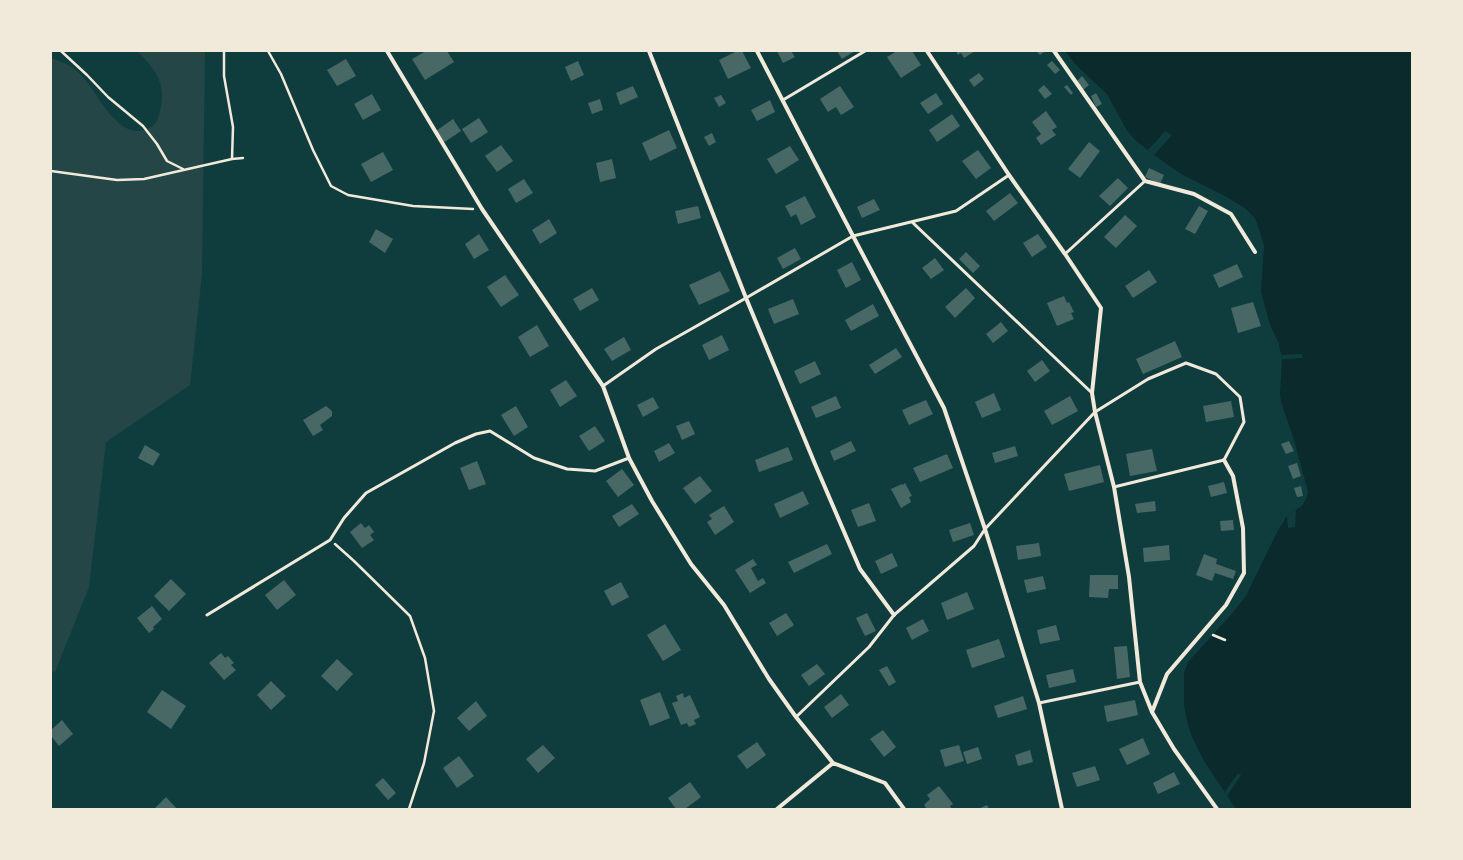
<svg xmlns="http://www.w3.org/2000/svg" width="1463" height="860" font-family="'Exo 2',sans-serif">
<rect width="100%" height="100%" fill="#0f3d3e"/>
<path fill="#244646" d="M137,51H205L202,274L190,385L106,442L89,587L55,672L51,671V58C63,62 74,67 82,76C97,91 116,139 145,130C151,128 156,124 158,118C168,88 159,72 137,51Z"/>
<path fill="#0a2a2b" d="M1065,51H1412V809H1236L1204,761L1192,737L1187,721L1184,706V673L1188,662L1230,616L1246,596L1277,532L1287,516L1302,506L1307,497L1308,492L1294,440L1281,402L1280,393L1282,359L1279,344L1270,325L1261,292L1264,246L1260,232L1255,218L1245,208L1225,196L1181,174L1154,155L1134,139L1126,129L1107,94L1076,65Z"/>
<path fill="#0f3d3e" d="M1165,131L1172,135L1154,155L1148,150Z
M1302,354V358L1282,359L1281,355Z
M1296,510L1295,527L1288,528L1287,516Z
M1238,773L1241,775L1227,796L1225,792Z"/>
<path fill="#486865" d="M426,51H447L454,62L425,80L412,59Z
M737,51H742L751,68L728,79L719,60Z
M777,51H791L795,57L783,63Z
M837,51H855L842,59Z
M897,51H912L921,65L901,78L887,57Z
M956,51H975L964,58L961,53L958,55Z
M1036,51H1045L1040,55Z
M346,59L356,76L337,86L327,70Z
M578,61L584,75L571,81L565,67Z
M1052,61L1060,70L1055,74L1047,65Z
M979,73L984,79L974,87L969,80Z
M1082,76L1089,85L1083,90L1076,82Z
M1044,85L1052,94L1045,99L1038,90Z
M1067,85L1073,93L1071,95L1064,87Z
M633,86L638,97L620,105L616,93Z
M840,86L854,107L841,115L836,107L828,112L820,99Z
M936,93L943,104L928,114L920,103Z
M1096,93L1102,104L1096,107L1091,96Z
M372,94L381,110L363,120L354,104Z
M721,95L726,103L719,107L714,98Z
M600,99L603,110L592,114L588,103Z
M770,100L775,112L757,121L751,110Z
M1046,111L1057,127L1052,130L1056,135L1041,145L1036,138L1041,134L1032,122Z
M952,114L960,126L937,142L929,130Z
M479,118L488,132L471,143L462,129Z
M453,119L461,131L443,143L436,131Z
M669,130L677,148L650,161L642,143Z
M712,133L716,142L709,146L704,137Z
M1089,142L1100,151L1080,178L1068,169Z
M501,145L513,161L497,172L485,156Z
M790,146L799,160L776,174L767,159Z
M978,150L991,168L976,179L962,161Z
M383,152L393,170L371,182L361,164Z
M612,159L616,178L600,182L596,163Z
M1149,168L1164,175L1160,184L1145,177Z
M1118,178L1128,188L1110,206L1099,196Z
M524,179L533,193L516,203L508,189Z
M1010,193L1018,203L994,221L986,211Z
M805,196L816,217L801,225L796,214L791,217L785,206Z
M874,199L880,210L862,218L857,207Z
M698,206L701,218L678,224L675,211Z
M1199,206L1208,211L1195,234L1185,229Z
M1125,215L1137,226L1116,248L1104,237Z
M549,219L557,233L540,244L532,230Z
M376,229L393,239L385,253L369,242Z
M479,234L489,250L474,259L465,244Z
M1038,234L1047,247L1032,257L1023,243Z
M795,248L801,259L783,269L777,258Z
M966,252L980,266L973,273L959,259Z
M935,258L944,270L931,279L922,268Z
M852,262L861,280L846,288L837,270Z
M1237,264L1243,277L1219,288L1213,275Z
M1149,270L1157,282L1133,298L1125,286Z
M720,271L730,291L699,305L689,285Z
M505,275L519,295L501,307L487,287Z
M592,288L599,300L580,311L573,299Z
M966,288L975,298L955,318L945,307Z
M1064,296L1067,303L1069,302L1074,312L1071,313L1074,319L1057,326L1047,303Z
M793,299L799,314L774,324L768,309Z
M1253,302L1261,326L1238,333L1231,308Z
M873,304L879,316L851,331L845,320Z
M1001,322L1008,331L993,343L986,334Z
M537,325L549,346L530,357L518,337Z
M722,335L729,350L709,360L702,345Z
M624,337L631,350L612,361L604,349Z
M1175,341L1182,357L1143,374L1136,359Z
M896,348L902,357L875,374L869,365Z
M1042,360L1050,371L1035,382L1027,371Z
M815,361L821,374L800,384L794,371Z
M566,380L577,396L560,407L550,390Z
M994,393L1001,410L982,418L975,402Z
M836,396L841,408L816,418L811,407Z
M1070,396L1078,411L1052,425L1044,411Z
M653,397L659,408L643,417L637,405Z
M926,400L933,414L909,425L902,410Z
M1231,401L1234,417L1206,422L1203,406Z
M326,406L332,411V416L320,425L323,430L313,436L303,420Z
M516,406L528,427L514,436L501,415Z
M689,421L695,434L682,440L676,426Z
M595,426L605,441L589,451L579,436Z
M851,441L856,451L834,461L830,451Z
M1289,441L1294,451L1286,454L1281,444Z
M669,443L675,453L659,462L654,451Z
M145,445L160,454L153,466L138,458Z
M1015,446L1018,456L995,463L992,453Z
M788,447L793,460L759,472L755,460Z
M1152,449L1157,471L1130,476L1126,454Z
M947,454L953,468L920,482L913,468Z
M477,461L486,484L469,490L460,468Z
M1297,463L1301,476L1293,479L1288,466Z
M1100,465L1104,482L1069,491L1064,474Z
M622,469L634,485L618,497L606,481Z
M700,476L712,491L695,504L683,488Z
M1224,482L1227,493L1211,497L1208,486Z
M905,483L912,496L909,497L911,502L901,508L891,489L902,484L903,485Z
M1301,486L1303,496L1297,497L1294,488Z
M803,491L809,504L780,518L774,504Z
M1155,501L1156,511L1137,513L1135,504Z
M869,503L876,521L858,527L851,510Z
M632,504L639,514L619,527L612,516Z
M724,506L734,522L715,535L707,522L712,519L709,515Z
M1233,520L1234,530L1221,531L1220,521Z
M361,523L365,528L369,525L374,532L370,535L374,540L362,548L350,532Z
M970,523L974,535L953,542L949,530Z
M1039,543L1041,556L1018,560L1016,546Z
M827,544L832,554L794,573L788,562Z
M1169,545L1170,560L1144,562L1143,548Z
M892,553L898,566L881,574L875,561Z
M1204,554L1217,559L1216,564L1236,571L1233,579L1215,573L1212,581L1196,575Z
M753,559L757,565L751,568L758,581L763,578L766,583L750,593L735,570Z
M1090,575H1118V589H1109L1108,598L1089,597Z
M1043,576L1046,589L1027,593L1024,580Z
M171,579L186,594L169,611L154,596Z
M284,580L296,595L277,610L265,595Z
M621,582L629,597L612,606L604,591Z
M967,592L974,609L947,620L941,603Z
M152,606L162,619L153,627L154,629L149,633L137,618Z
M786,613L794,625L777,636L769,623Z
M867,613L876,631L865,636L856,618Z
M923,619L929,631L912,640L906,628Z
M665,624L681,650L663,661L647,635Z
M1056,625L1060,640L1040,644L1037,630Z
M999,639L1005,657L972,668L966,650Z
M1127,646L1130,677L1117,679L1114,647Z
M221,653L225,658L228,656L234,663L231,665L236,670L224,680L209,663Z
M337,659L353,674L337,691L321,676Z
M817,664L825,674L809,686L801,675Z
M887,666L896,682L889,686L879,670Z
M1073,669L1076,682L1049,688L1046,675Z
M271,681L286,696L271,710L257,695Z
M162,690L186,706L171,729L147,712Z
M660,692L670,718L650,726L640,700Z
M683,693L684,698L690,695L700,717L694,720L696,724L689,727L687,723L681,725L672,703L678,701L676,696Z
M841,694L849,705L832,718L824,707Z
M1023,696L1027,709L998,718L994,706Z
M1135,700L1138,715L1107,722L1104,706Z
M476,701L487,716L469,731L457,718Z
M62,720L73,734L59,746L51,736V730Z
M883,730L896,747L884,757L870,739Z
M1143,738L1150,754L1127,765L1119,749Z
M757,742L766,755L747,769L737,756Z
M543,745L555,758L538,773L526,759Z
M959,745L964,761L945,767L940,750Z
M978,747L982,759L967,764L963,752Z
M1030,750L1033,762L1018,766L1015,755Z
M459,756L474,776L457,788L443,768Z
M1095,766L1100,780L1077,787L1072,773Z
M1174,772L1180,784L1158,794L1153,783Z
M383,778L396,793L388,800L375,785Z
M690,782L701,797L685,809H676L668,798Z
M939,786L953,804L950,806L952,809H927L924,805L930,799L927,795Z
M166,797L177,809H154Z
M987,805L989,809H978Z"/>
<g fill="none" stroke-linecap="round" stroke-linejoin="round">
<path stroke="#f1e9da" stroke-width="2.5" d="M61,51L87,75L108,97L143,126L157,144L167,161L183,169
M224,51V76L233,127L232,159
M268,51L281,74L313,150L331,186L348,195L413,206L473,209
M51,171L117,180L144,179L232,159L243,158
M335,544L354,561L410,616L425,658L434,711L424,763L409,809
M1213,635L1225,640"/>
<path stroke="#f1e9da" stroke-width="3" d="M783,100L865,51
M912,222L1092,393
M1065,254L1145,181
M603,386L656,349L746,298L853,236L956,211L1009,175
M207,615L330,540L344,518L366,493L455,443L476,434L490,431L534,458L567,469L595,471L629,458
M1039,703L1140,682
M796,717L869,647L894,615L974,546L985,529L1095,412L1148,379L1186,363L1216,374L1240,397L1244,422L1224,460L1114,487"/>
<path stroke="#f1e9da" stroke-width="4" d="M387,51L482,209L603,386L629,458L652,501L691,564L724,605L769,679L796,717L833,763L885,783L904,809
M649,51L746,298L815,464L860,569L894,615
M757,51L853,236L944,408L985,529L1039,703L1062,809
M927,51L1009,175L1065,254L1101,308L1092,393L1095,412L1114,487L1129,577L1140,682L1152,712L1174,749L1217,809
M1054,51L1145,181L1194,194L1231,214L1255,252
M1152,712L1167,674L1226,605L1244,573L1243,528L1233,476L1224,460
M777,809L833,763"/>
</g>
<rect width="1463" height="860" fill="none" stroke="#f1e9da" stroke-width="104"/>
</svg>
